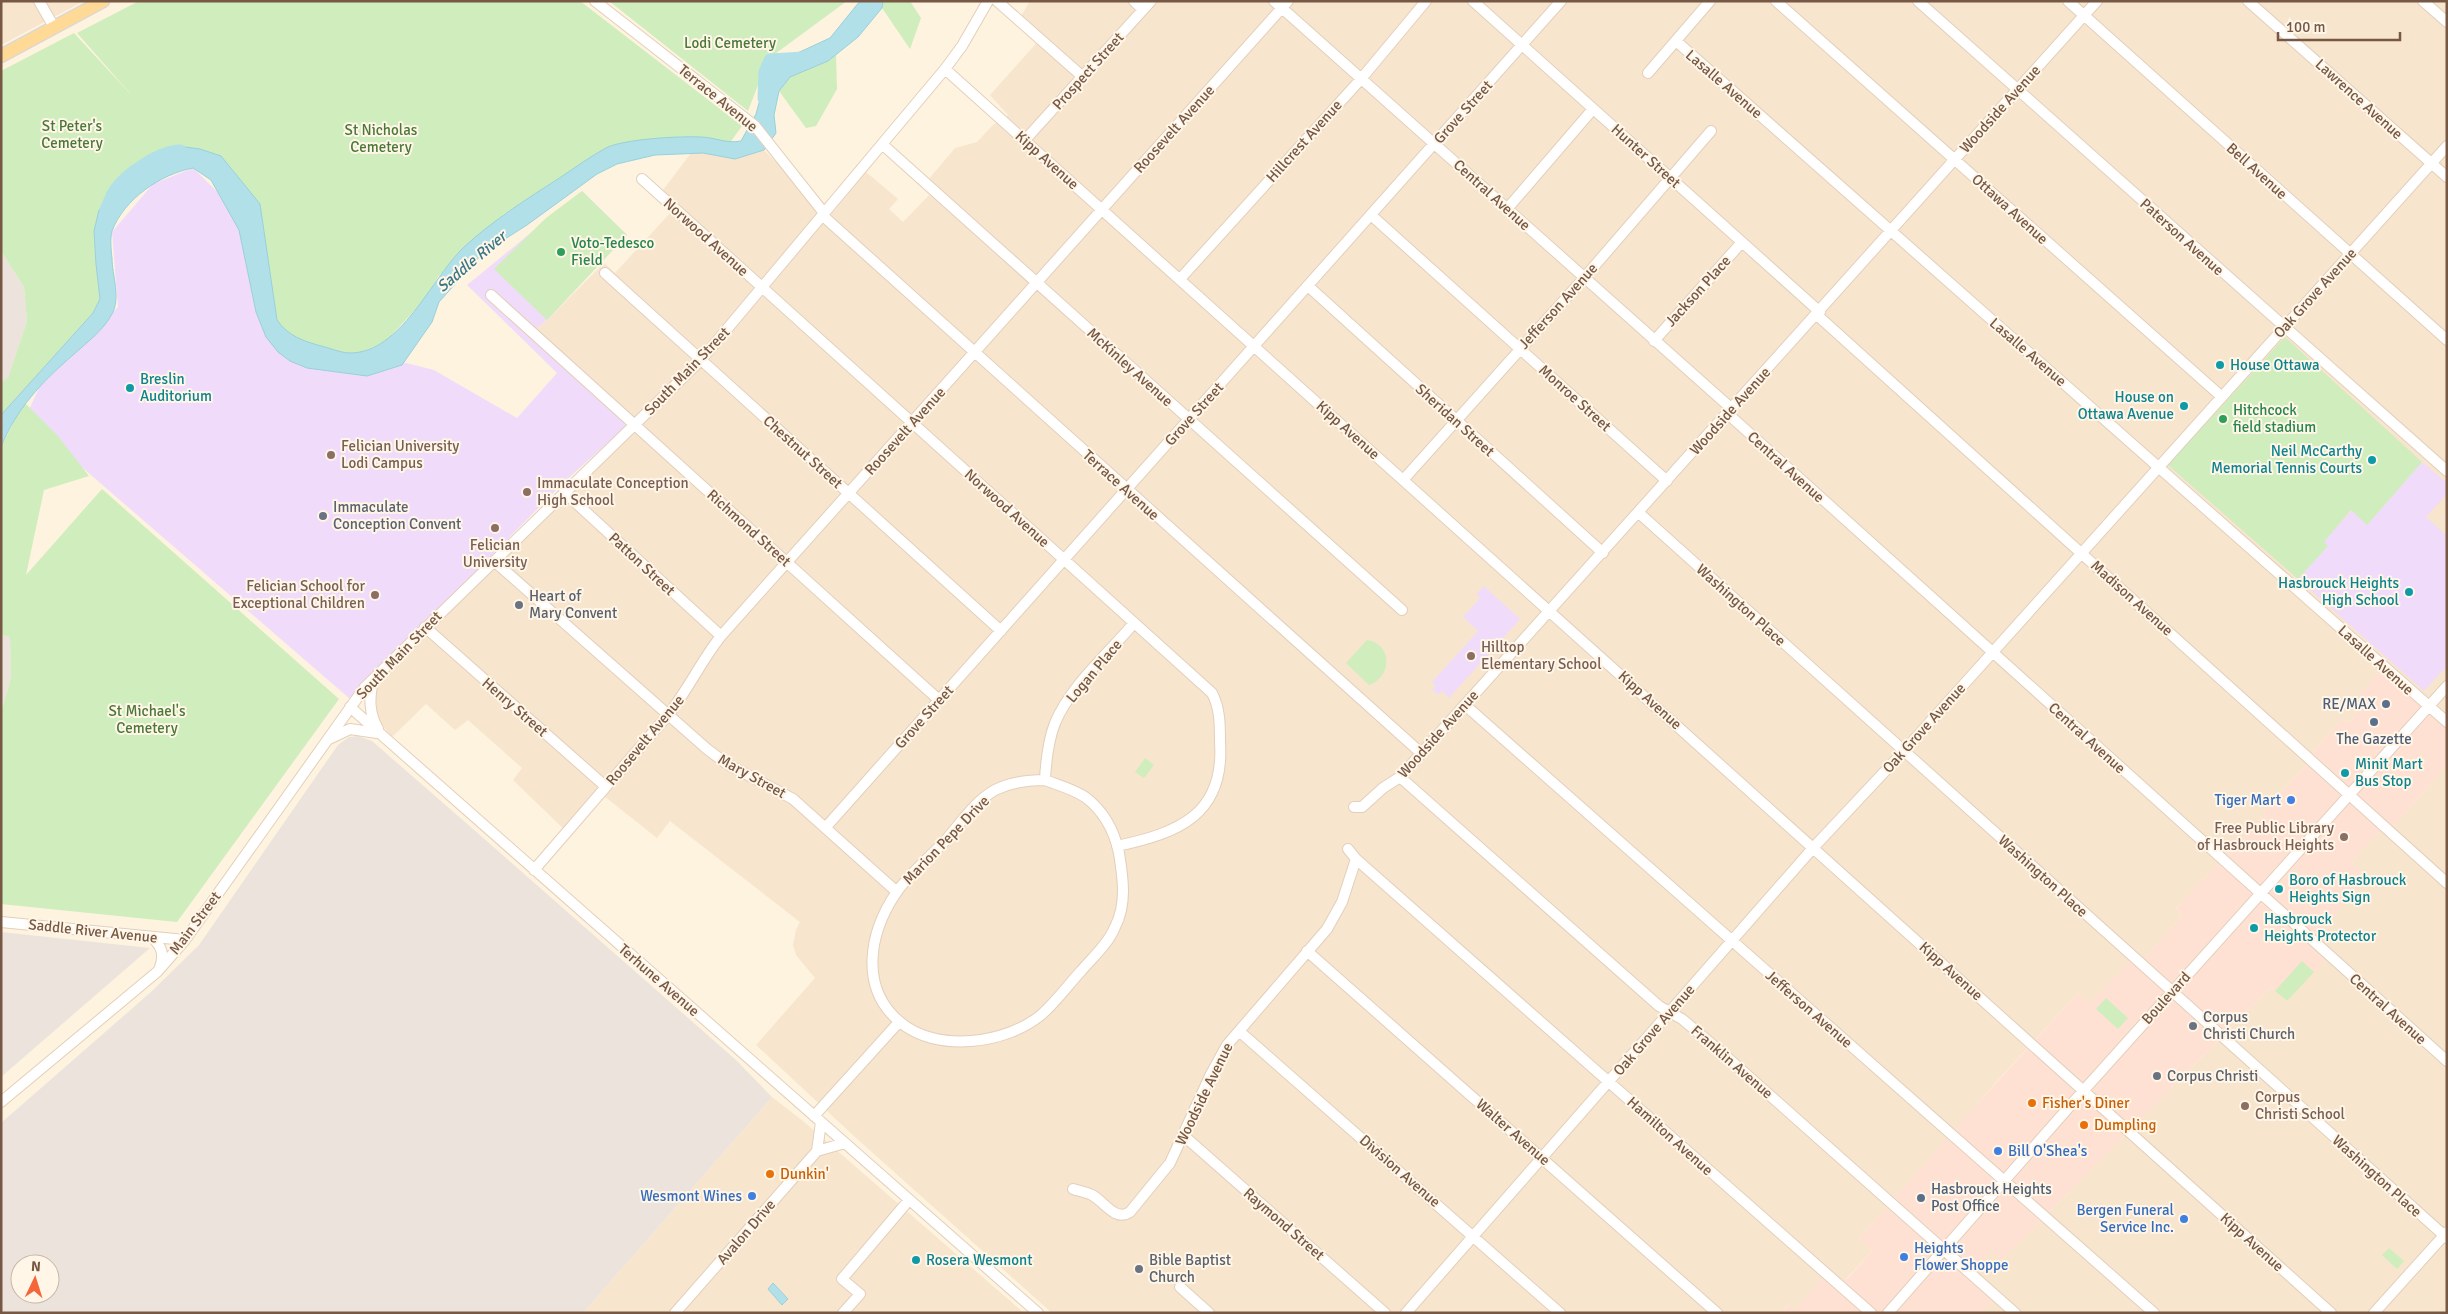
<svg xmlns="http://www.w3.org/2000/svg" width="2448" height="1314" font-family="Signika,sans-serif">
<rect width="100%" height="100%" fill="#fef3df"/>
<path fill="#f7e5cd" d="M1,1H84L1,45Z
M1030,1H2447V722L2360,694V704L2351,721L2339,722L2315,750L2306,766L2268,806L2258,823L2176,908L2183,915L2145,957L2129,962L2090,1004L2078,993L1998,1080L1859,1239L1872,1251L1846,1279L1821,1280L1795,1311L1788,1305L1780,1313H1052L855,1137L756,1045L815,978L796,955L793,945L796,930L800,922L670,821L657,838L604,796L571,836L513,780L522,768L468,720L455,730L426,704L392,737L377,719L376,696L380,671L634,424L532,332L547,320L604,263L615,273L672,211L676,204L663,190L691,153H703L735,159L764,150L829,217L866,172L898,199L889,209L903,222L937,187L928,180L955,148L977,142L993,125L1008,115L990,95L1041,38L1020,18Z
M2447,765V1313H1982L1994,1299L1975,1268L1991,1250L2002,1260L2271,987L2287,1002L2318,935L2357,890L2355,887L2365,875L2351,862L2380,831L2394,826Z
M772,1097L803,1121L1024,1313H583Z"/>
<path fill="#ffe1d3" d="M2384,666L2447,722V765L2394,826L2380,831L2351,862L2365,875L2355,887L2358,889L2318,935L2324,961L2287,1002L2271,987L2002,1260L1991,1251L1975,1268L1994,1299L1982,1313H1780L1788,1305L1795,1310L1821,1280L1847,1279L1872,1251L1859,1239L1957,1126L2078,993L2090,1003L2129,962L2145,957L2183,915L2176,908L2258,823L2268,806L2306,766L2315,750L2339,722L2351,721L2360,704V694Z"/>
<path fill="#ece4dc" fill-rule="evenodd" d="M1,251L24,287L27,321L1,400Z
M1,635L10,637L11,678L1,712Z
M358,736L372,741L473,829L736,1060L772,1097L583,1313H1V1123L151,992L199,945L338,745L349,737ZM20,1264H50V1294H20Z
M1,932L150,948L1,1077Z"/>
<path fill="#f0dcfa" d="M193,168L235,209L317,366L398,361L434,370L517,418L557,373L467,285L582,191L627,235L547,320L532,332L587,373L626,426L562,484L350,699L25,418L39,388L118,307L112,232L153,184Z
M2422,462L2447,483V494L2426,517L2447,536V666L2424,691L2298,579L2328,546L2323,542L2352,510L2368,524Z
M1484,586L1520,619L1449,698L1442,691L1438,695L1432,689L1436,686L1432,682L1478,631L1463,617L1480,598L1476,594Z"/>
<path fill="#cfedbd" d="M139,1H580L742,126L729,144L701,137L652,139L608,147L504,214L463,249L438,277L426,298L385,342L359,353L348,354L300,340L284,330L277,320L259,204L221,156L134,172L99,210L94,231L96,264L100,299L93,313L1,415V383L8,378L27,321L24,287L1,251V71L74,33L135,99L77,33Z
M609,1H847L768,59L748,111Z
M883,1H910L921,18L910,49L882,8Z
M836,54L837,89L816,126L806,128L779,91L790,77L828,61Z
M582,191L627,235L547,320L494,269L546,218Z
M2285,337L2422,462L2367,525L2351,510L2324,542L2328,546L2298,579L2168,465Z
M24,402L58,436L89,476L44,490L26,575L102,489L339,699L177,922L1,904V712L11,678L10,637L1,635V447Z
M1367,640C1393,644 1392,677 1369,685L1346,663Z
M1145,758L1154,765L1144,778L1135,772Z
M2302,961L2314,972L2287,1001L2275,991Z
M2106,998L2128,1018L2118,1029L2096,1009Z
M2389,1248L2404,1261L2397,1269L2382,1255Z"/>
<path fill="#b2e0e9" stroke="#98d0dc" d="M860,1H883L882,8L858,37L828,61L790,77L779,91L774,115L776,133L764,150L735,159L703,153L655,155L617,164L597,174L527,225L483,253L439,302L432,322L402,365L367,376L307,368L290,361L278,352L266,337L256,312L239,230L211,180L193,168C161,174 124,199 112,231C110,238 111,250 112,258C112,275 121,298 112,314C103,331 86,343 73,355C42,382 16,409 1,447V415L93,313L100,299L96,264L94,231L99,210L134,172L178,146L200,149L221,156L260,204L277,320C288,336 303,341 321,346C330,348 341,353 350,353C401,353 431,279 463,248C493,220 527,199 561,177C576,167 591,156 606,148C623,139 680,136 700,137C715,137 725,144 741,141L756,114L767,74L778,62L830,38Z
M773,1283L788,1299L782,1305L768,1289Z"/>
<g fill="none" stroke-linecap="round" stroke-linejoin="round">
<path stroke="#b2e0e9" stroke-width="15" d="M765,98L766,72L771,61L803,59
M107,210C110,204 112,197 116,191C126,175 161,152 180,152"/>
<g stroke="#e3cfbb" stroke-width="12">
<path id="minor" d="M39,1L54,27
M595,1L755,126L824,213
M997,1L1083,77
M1134,1L1143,10
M1274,1L1732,409
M1473,1L1820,312
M1776,1L2222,397
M1918,1L2447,471
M2068,1L2447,340
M2248,1L2447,177
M2423,1L2447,22
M1676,41L2447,722
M945,69L2331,1313
M1648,73L1710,1
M1025,140L1151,1
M882,144L1402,610
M642,179L1212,693C1220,708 1220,725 1220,742C1225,815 1178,833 1117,846
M1507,209L1593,109
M822,215L1421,753
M1371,215L1667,481
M605,273L1001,631
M1180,279L1361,79L1426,1
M1308,286L1603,553
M491,295L939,700
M1817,315L2447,883
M1654,341L1742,242
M1728,414L2447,1061
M1404,479L1584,278L1711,131
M564,492L721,636
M1639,513L2447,1238
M494,561L707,749L727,764L793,799L897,892
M425,627L605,786
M373,681C369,699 369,713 378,729
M1465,705L2154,1313
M350,707L1038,1313
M329,739L350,729L377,733
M1400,777L1659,1006L1682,1019L1720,1051L2015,1313
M1045,780C1058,785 1073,789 1085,797C1104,811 1114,830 1119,853C1123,878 1127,904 1115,927C1108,944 1093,957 1081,971C1068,985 1056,1002 1041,1015C1006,1044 936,1053 900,1022C859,988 869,933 896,893C909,874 929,858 945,841C960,824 975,801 995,790C1011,782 1027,780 1045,780Z
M1045,780C1046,760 1048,741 1055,723C1071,685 1108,654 1134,623
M1354,807H1362L1383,788L1400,777L2097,1
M826,827L1561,1
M1348,849L1356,859L1871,1313
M534,870L668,715C688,690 701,661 721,636L1288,1
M1,922L185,940
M152,937C161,946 165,954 160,967
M1307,951L1717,1313
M1239,1031L1560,1313
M1,1102L157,972L185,940L365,687L701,360L945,69L962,46L988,1
M814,1116L899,1022
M1183,1135L1385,1313
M817,1151L845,1143
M1073,1189C1079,1191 1086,1192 1092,1195C1105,1202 1115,1222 1130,1212L1170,1163L1210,1076L1227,1045L1327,929L1342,902L1356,859
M1180,1287L1209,1313
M675,1313L817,1151L821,1122
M843,1313L860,1294L842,1279L909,1200
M1406,1313L1813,848L1904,751L2447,146
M1888,1313L2084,1090L2447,686
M2374,1313L2447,1232"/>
</g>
<g stroke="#ded7d2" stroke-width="15">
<path id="major" d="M1,56L103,1"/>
</g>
<use href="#minor" stroke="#fff" stroke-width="10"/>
<use href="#major" stroke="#ffda96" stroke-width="12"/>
</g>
<g fill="#2e9e5b" stroke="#fff6e8" stroke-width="2">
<circle cx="561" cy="252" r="5"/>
<circle cx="2223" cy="419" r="5"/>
</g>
<g fill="#0f9aa8" stroke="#fff6e8" stroke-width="2">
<circle cx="2220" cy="365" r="5"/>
<circle cx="130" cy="388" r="5"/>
<circle cx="2184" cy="406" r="5"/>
<circle cx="2372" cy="460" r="5"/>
<circle cx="2409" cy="592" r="5"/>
<circle cx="2345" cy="773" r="5"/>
<circle cx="2279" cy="889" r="5"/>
<circle cx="2254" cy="928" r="5"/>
<circle cx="916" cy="1260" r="5"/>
</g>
<g fill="#8d6e63" stroke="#fff6e8" stroke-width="2">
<circle cx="331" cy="455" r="5"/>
<circle cx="527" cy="492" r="5"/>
<circle cx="495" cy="528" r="5"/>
<circle cx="375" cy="595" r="5"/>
<circle cx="1471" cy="656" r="5"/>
<circle cx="2344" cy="837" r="5"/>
<circle cx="2245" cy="1106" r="5"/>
</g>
<g fill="#6b7280" stroke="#fff6e8" stroke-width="2">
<circle cx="323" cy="516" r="5"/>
<circle cx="519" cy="605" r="5"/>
<circle cx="2193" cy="1026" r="5"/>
<circle cx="2157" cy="1076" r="5"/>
<circle cx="1139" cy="1269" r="5"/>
</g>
<g fill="#5c6f8a" stroke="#fff6e8" stroke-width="2">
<circle cx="2386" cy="704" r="5"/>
<circle cx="2374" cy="722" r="5"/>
<circle cx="1921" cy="1198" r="5"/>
</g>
<g fill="#3f7fe0" stroke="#fff6e8" stroke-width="2">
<circle cx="2291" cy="800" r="5"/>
<circle cx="1998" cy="1151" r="5"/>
<circle cx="752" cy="1196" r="5"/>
<circle cx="2184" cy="1219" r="5"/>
<circle cx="1904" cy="1257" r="5"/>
</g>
<g fill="#e8710a" stroke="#fff6e8" stroke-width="2">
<circle cx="2032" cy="1103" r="5"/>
<circle cx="2084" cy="1125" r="5"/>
<circle cx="770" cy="1174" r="5"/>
</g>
<g text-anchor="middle" stroke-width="4" stroke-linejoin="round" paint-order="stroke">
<g font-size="15" fill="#4a7839" stroke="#fff6e8">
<text x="730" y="48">Lodi Cemetery</text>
<text x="72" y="131">St Peter's<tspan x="72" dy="17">Cemetery</tspan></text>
<text x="381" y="135">St Nicholas<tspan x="381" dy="17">Cemetery</tspan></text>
<text x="147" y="716">St Michael's<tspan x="147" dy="17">Cemetery</tspan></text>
</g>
<g font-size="15" fill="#775845" stroke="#fff6e8">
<text transform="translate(1088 71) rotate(-48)" y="5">Prospect Street</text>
<text transform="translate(1724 84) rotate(41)" y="5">Lasalle Avenue</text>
<text transform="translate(718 98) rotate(39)" y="5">Terrace Avenue</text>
<text transform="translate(2359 99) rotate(42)" y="5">Lawrence Avenue</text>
<text transform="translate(2000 109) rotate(-48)" y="5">Woodside Avenue</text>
<text transform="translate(1463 112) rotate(-48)" y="5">Grove Street</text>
<text transform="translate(1174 129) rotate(-48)" y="5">Roosevelt Avenue</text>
<text transform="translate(1304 141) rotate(-48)" y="5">Hillcrest Avenue</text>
<text transform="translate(1646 156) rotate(42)" y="5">Hunter Street</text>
<text transform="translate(1047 160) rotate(42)" y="5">Kipp Avenue</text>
<text transform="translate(2257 171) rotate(42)" y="5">Bell Avenue</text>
<text transform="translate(1492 195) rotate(42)" y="5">Central Avenue</text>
<text transform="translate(2010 209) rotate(42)" y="5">Ottawa Avenue</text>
<text transform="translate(706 237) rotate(42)" y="5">Norwood Avenue</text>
<text transform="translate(2182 237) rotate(42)" y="5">Paterson Avenue</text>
<text transform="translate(1698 291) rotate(-48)" y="5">Jackson Place</text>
<text transform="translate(2315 293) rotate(-48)" y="5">Oak Grove Avenue</text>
<text transform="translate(1558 306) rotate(-48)" y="5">Jefferson Avenue</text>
<text transform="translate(2028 352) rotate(41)" y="5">Lasalle Avenue</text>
<text transform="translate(1130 367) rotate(42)" y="5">McKinley Avenue</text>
<text transform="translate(687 371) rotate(-46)" y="5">South Main Street</text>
<text transform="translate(1575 398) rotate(42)" y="5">Monroe Street</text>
<text transform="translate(1730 411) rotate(-48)" y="5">Woodside Avenue</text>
<text transform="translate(1194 414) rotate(-48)" y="5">Grove Street</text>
<text transform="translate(1455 420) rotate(42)" y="5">Sheridan Street</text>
<text transform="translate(1348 430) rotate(42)" y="5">Kipp Avenue</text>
<text transform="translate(905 431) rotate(-48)" y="5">Roosevelt Avenue</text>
<text transform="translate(803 452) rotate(42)" y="5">Chestnut Street</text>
<text transform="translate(1786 467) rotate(42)" y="5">Central Avenue</text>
<text transform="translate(1121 485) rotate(42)" y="5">Terrace Avenue</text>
<text transform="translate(1007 508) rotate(42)" y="5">Norwood Avenue</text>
<text transform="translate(749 528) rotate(42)" y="5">Richmond Street</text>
<text transform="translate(642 564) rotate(43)" y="5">Patton Street</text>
<text transform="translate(2132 598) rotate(42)" y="5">Madison Avenue</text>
<text transform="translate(1741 605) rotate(42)" y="5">Washington Place</text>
<text transform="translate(399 655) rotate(-46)" y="5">South Main Street</text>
<text transform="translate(2376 660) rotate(42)" y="5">Lasalle Avenue</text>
<text transform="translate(1094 671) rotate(-50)" y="5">Logan Place</text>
<text transform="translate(1650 700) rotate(42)" y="5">Kipp Avenue</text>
<text transform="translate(515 707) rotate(41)" y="5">Henry Street</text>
<text transform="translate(924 717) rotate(-48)" y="5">Grove Street</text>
<text transform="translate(1924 728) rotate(-48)" y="5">Oak Grove Avenue</text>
<text transform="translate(1438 734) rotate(-48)" y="5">Woodside Avenue</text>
<text transform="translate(2087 738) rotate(42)" y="5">Central Avenue</text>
<text transform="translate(645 740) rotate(-50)" y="5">Roosevelt Avenue</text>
<text transform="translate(752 776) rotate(29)" y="5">Mary Street</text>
<text transform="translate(946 840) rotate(-46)" y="5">Marion Pepe Drive</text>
<text transform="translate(2043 876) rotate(42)" y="5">Washington Place</text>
<text transform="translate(195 923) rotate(-53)" y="5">Main Street</text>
<text transform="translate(93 931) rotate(6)" y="5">Saddle River Avenue</text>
<text transform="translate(1951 971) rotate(42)" y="5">Kipp Avenue</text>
<text transform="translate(659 980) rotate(41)" y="5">Terhune Avenue</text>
<text transform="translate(2166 998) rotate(-48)" y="5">Boulevard</text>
<text transform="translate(1809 1009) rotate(41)" y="5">Jefferson Avenue</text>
<text transform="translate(2388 1009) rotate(42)" y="5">Central Avenue</text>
<text transform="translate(1654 1030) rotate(-49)" y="5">Oak Grove Avenue</text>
<text transform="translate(1732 1062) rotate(41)" y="5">Franklin Avenue</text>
<text transform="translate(1204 1094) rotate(-64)" y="5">Woodside Avenue</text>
<text transform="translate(1513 1132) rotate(41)" y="5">Walter Avenue</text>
<text transform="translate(1670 1136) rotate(42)" y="5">Hamilton Avenue</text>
<text transform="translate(1400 1171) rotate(41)" y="5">Division Avenue</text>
<text transform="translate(2377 1176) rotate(42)" y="5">Washington Place</text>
<text transform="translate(1284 1224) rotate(41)" y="5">Raymond Street</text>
<text transform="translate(746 1232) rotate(-49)" y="5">Avalon Drive</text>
<text transform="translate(2252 1242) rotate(42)" y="5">Kipp Avenue</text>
</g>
<g font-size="15" fill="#27864d" stroke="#fff6e8" text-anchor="start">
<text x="571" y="248">Voto-Tedesco<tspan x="571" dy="17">Field</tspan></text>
<text x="2233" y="415">Hitchcock<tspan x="2233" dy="17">field stadium</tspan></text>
</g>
<g font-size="15" fill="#0d838f" stroke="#fff6e8" text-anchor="start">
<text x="2230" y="370">House Ottawa</text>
<text x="140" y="384">Breslin<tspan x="140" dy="17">Auditorium</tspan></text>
<text x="2174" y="402" text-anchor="end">House on<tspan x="2174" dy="17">Ottawa Avenue</tspan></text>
<text x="2362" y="456" text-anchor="end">Neil McCarthy<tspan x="2362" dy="17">Memorial Tennis Courts</tspan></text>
<text x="2399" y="588" text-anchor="end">Hasbrouck Heights<tspan x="2399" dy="17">High School</tspan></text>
<text x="2355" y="769">Minit Mart<tspan x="2355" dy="17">Bus Stop</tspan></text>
<text x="2289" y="885">Boro of Hasbrouck<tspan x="2289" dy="17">Heights Sign</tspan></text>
<text x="2264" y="924">Hasbrouck<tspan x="2264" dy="17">Heights Protector</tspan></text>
<text x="926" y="1265">Rosera Wesmont</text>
</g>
<g font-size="15" fill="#785e54" stroke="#fff6e8" text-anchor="start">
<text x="341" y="451">Felician University<tspan x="341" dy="17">Lodi Campus</tspan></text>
<text x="537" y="488">Immaculate Conception<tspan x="537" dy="17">High School</tspan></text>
<text x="495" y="550" text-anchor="middle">Felician<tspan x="495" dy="17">University</tspan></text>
<text x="365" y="591" text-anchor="end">Felician School for<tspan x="365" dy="17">Exceptional Children</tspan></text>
<text x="1481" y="652">Hilltop<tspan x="1481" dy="17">Elementary School</tspan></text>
<text x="2334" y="833" text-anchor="end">Free Public Library<tspan x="2334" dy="17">of Hasbrouck Heights</tspan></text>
<text x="2255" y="1102">Corpus<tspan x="2255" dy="17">Christi School</tspan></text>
</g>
<g font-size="15" fill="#5b616d" stroke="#fff6e8" text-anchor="start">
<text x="333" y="512">Immaculate<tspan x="333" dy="17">Conception Convent</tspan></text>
<text x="529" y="601">Heart of<tspan x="529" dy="17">Mary Convent</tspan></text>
<text x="2203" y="1022">Corpus<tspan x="2203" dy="17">Christi Church</tspan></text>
<text x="2167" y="1081">Corpus Christi</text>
<text x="1149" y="1265">Bible Baptist<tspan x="1149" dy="17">Church</tspan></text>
</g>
<g font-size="15" fill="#4e5e75" stroke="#fff6e8" text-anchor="end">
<text x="2376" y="709">RE/MAX</text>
<text x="2374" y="744" text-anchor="middle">The Gazette</text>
<text x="1931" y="1194" text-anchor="start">Hasbrouck Heights<tspan x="1931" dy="17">Post Office</tspan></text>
</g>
<g font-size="15" fill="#366cbe" stroke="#fff6e8" text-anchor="end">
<text x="2281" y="805">Tiger Mart</text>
<text x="2008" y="1156" text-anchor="start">Bill O'Shea's</text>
<text x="742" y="1201">Wesmont Wines</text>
<text x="2174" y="1215">Bergen Funeral<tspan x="2174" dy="17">Service Inc.</tspan></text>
<text x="1914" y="1253" text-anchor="start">Heights<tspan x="1914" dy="17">Flower Shoppe</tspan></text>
</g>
<g font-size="15" fill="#c56008" stroke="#fff6e8" text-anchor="start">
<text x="2042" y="1108">Fisher's Diner</text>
<text x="2094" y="1130">Dumpling</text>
<text x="780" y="1179">Dunkin'</text>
</g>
<g font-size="16" font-style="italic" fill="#3a7786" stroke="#fff6e8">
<text transform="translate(471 261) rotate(-40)" y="6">Saddle River</text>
</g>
</g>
<rect width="2448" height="1314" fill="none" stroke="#775845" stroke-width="5"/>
<g transform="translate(35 1279) rotate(4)"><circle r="24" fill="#fff6e8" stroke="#c9b7a7"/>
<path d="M0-4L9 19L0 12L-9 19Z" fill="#f46739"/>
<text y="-8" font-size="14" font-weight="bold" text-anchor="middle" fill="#775845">N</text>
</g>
<path d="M2278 32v8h122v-8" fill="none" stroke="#775845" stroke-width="2.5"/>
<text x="2286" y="32" font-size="15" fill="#775845" stroke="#fff6e8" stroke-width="4" paint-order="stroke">100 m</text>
</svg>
